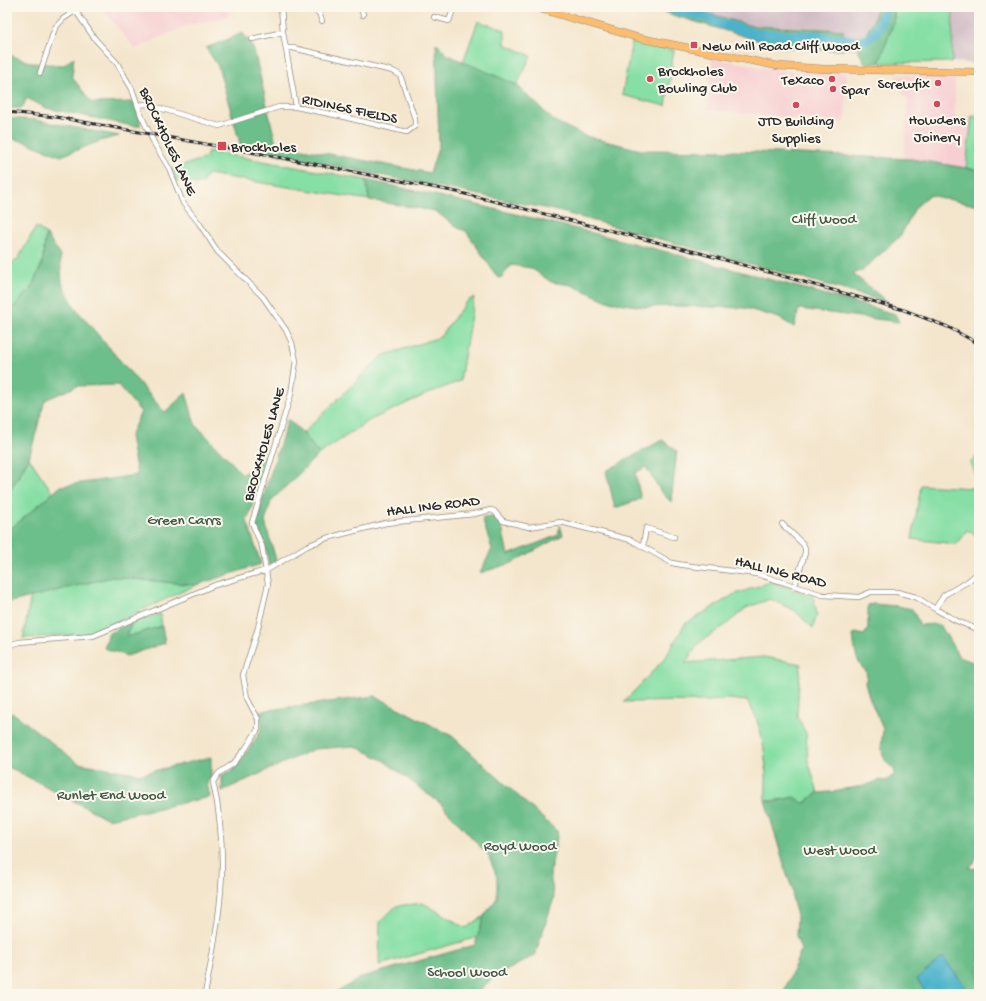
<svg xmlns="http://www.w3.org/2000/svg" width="986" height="1001" font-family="'Gochi Hand',sans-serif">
<rect width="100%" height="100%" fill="#fbf7ec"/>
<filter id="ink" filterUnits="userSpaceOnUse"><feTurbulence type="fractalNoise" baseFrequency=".025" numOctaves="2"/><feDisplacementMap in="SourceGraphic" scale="8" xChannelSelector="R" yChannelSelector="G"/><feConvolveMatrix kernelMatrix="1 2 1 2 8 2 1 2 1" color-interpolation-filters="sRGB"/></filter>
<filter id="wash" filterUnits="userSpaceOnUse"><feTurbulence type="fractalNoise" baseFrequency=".012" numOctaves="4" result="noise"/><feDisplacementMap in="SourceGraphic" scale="16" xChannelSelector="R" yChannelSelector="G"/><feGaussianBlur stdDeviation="0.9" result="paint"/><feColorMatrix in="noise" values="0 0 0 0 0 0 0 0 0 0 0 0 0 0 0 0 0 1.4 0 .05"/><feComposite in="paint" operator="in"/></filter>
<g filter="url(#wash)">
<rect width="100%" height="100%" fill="#f4e6cd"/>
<path fill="#f7cfd2" d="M101,7H227L228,16L185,26L135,49Z
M712,58L785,71L847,73L845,123L708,110Z
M894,75L955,76V117L972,116L966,168L911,159L904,160L908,99L902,93L899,79Z"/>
<path fill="#d2bdc6" d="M687,7H876L875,17L858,50H844L843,30L752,26Z
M953,7H979V64L952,62Z"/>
<path fill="#86dfa5" stroke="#588568" d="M894,7H953L952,62L879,63L894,21Z
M478,21L505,30V44L531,56L517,85L463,62Z
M632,41L674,50L666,106L622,95Z
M972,116L979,117V170L966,168Z
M208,151L366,180L369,200L207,174L201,184L177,181L172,169L206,158Z
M36,227L46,234L42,264L31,288L12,309H7V266L18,259Z
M474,297L460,381L427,394L370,420L319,454L303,433L382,356L440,337L466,302Z
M979,454V537L967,530L956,544L912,539L921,485L973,488L976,478L970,463Z
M29,458L53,493L7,532V496Z
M112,577L196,585L91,634L23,638L31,596Z
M770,582L813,596L817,614L813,628L794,610L770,599L746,608L727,624L700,642L685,663L764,657L801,664L799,683L797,716L806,733L808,760L818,793C813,796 809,801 803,804C793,792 779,803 765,800C768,775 765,741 756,718C754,712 750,707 747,701L730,699L708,701L624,702L666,657L685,624L733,595Z
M160,614L162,626L126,637L132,622Z
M423,903L466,928L484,916L478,937L379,965L380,922L396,906Z"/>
<path fill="#6cbe8a" stroke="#4c745a" d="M646,7H687L752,26L843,30L844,50H818L780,47Z
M876,7H894V21L879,63H865L858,50L875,17Z
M243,33L254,50L276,144L430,173L439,145L436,43L448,55L517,85L554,121L585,136L641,150L734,151L911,159L979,170V206L929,195L915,208L901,235L863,270L853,274L889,303L824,284L554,210L241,147L218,66L206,48Z
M7,54L32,63L64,65L74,57L72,77L92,103L134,102L140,118V126H133L46,108L27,98L22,108H10V90L7,89Z
M7,118L36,120L119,136L100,141L61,156L23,141L7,138Z
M366,180C544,218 720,265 895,314L899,322L799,309L794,327L779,318L745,308L675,306L645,307L610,302L571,285L551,282L531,268L511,265L502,277L498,278L466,231L458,228L435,211L369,200Z
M46,234L60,255L62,283L75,308L160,407L165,412L186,393L195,424L234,465L242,475L271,449L247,521L261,564L196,585L112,577L7,603V532L61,486L137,475L130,436L141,412L118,385L77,386L45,400L29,458L7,496V309H12L31,288L42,264Z
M288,419L303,433L319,454L271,501L265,522L276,560L269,565L266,548L255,523Z
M662,440L677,451L671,502L661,492L646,467L635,473L641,499L615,508L606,471Z
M493,517L501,522L508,555L558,535L560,525L563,535L512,563L480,573L492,549L482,518Z
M873,604L897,606L912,609L920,625L936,624L941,626L959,657L973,662L979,668V849L974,863L969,868L979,869V994H783L801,950L796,936L797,916L792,898L793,890L787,875L765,800L773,802L794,797L803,803L808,802L810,798L818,793L839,791L844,789L864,786L880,780L886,781L895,774L894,769L886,762L881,749L883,729L869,697L865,682L867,677L866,671C855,663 855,648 853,636L855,633L864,635L868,629V605Z
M132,622L126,637L162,626L165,643L127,656L104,648L109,633Z
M375,696L452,736L558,832L550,874L554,898L535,955L493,978L475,994H334L362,977L475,945L484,916L497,898V877L488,855L440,803L383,760L355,746L314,749L222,791V775L234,770L259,734L262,726L260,711Z
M7,712L16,715L78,763L141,774L211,757V776L207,783L210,797L108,819L7,766Z"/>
<path fill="#4cb2cb" stroke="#3c6e7b" d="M943,957L966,988L958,994H927L917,979Z"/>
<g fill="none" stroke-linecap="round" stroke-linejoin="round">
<path stroke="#4cb2cb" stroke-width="10" d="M665,7L706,17L722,24L756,34L818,36L857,41L866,40L875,33L881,22L885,7"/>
</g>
</g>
<g filter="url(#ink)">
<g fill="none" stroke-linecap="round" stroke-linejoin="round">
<g stroke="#90887c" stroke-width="6">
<path id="minor" d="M73,7L95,39L117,63L132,89L141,115L155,145L169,168L183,203L199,223L218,252L263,297L286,330L292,343L296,361L291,394L252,523L262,546L268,584L258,628L243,675L247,698L258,719V729L246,748L233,764L219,773L213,782C219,808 222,837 222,864C222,907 213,951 205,994
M281,7L283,32L296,107
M309,7L319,13L322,21
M361,7L363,15
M434,17L449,21L454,7
M252,39L283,32
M40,73L55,28L63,19L75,11
M138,105L146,104L219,126L279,107H296L340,116L402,131L407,132L415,126V119L400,75L393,71L293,48H286
M782,524L803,544L805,548V553L795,585
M643,546L646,528L674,537
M935,609L944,595L967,582L979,572
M7,646L19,642L93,636L215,585L267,570L307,546L327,538L386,523L474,514L491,510L494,511L503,521L529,527L561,522L631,540L672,563L683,565L757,574L823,595L859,597L871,592H897L916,597L935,609L957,621L979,630"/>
</g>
<g stroke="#90887c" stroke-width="8">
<path id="primary" d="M534,7L639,38L778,66L824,69L979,72"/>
</g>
<use href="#minor" stroke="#fff" stroke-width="4.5"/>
<use href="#primary" stroke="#fcbd6f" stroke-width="7"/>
<g stroke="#2b2b2b" stroke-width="3">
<path id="rail" d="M7,112L56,117L283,158L457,192L700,253L904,310L948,327L979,344"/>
</g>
<use href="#rail" stroke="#fbf7ec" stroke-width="1.5" stroke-dasharray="4.5" stroke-linecap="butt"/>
</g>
</g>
<g fill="#d1495b" stroke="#fbf7ec" stroke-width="1.5">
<rect x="690" y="41" width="8" height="8" rx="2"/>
<circle cx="650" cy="79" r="4"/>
<circle cx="832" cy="79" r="4"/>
<circle cx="938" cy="83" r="4"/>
<circle cx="833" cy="89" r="4"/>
<circle cx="937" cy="104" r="4"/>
<circle cx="796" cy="105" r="4"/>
<rect x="217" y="141" width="10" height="10" rx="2"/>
</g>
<g text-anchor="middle" stroke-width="4" stroke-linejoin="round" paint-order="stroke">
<g font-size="15" fill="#2b2b2b" stroke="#fbf7ec" text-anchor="start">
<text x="702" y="50">New Mill Road Cliff Wood</text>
<text x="658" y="75">Brockholes<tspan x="658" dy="17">Bowling Club</tspan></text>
<text x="824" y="84" text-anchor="end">Texaco</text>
<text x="930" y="88" text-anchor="end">Screwfix</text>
<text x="841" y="94">Spar</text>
<text x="937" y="124" text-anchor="middle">Howdens<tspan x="937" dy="17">Joinery</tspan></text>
<text x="796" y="125" text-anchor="middle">JTD Building<tspan x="796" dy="17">Supplies</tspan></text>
<text x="231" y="151">Brockholes</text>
</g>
<g font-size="15" fill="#2b2b2b" stroke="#fbf7ec">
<text transform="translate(350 108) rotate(12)" y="5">RIDINGS FIELDS</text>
<text transform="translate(169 141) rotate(65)" y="5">BROCKHOLES LANE</text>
<text transform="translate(263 444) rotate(-74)" y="5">BROCKHOLES LANE</text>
<text transform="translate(433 505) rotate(-7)" y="5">HALL ING ROAD</text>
<text transform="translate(781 571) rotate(14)" y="5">HALL ING ROAD</text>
</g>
<g font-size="15" fill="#42584a" stroke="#fbf7ec">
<text x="824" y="223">Cliff Wood</text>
<text x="184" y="524">Green Carrs</text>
<text x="111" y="799">Runlet End Wood</text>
<text x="520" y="850">Royd Wood</text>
<text x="840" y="854">West Wood</text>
<text x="467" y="976">School Wood</text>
</g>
</g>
<rect width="986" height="1001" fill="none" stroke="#fbf7ec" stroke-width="24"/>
</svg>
